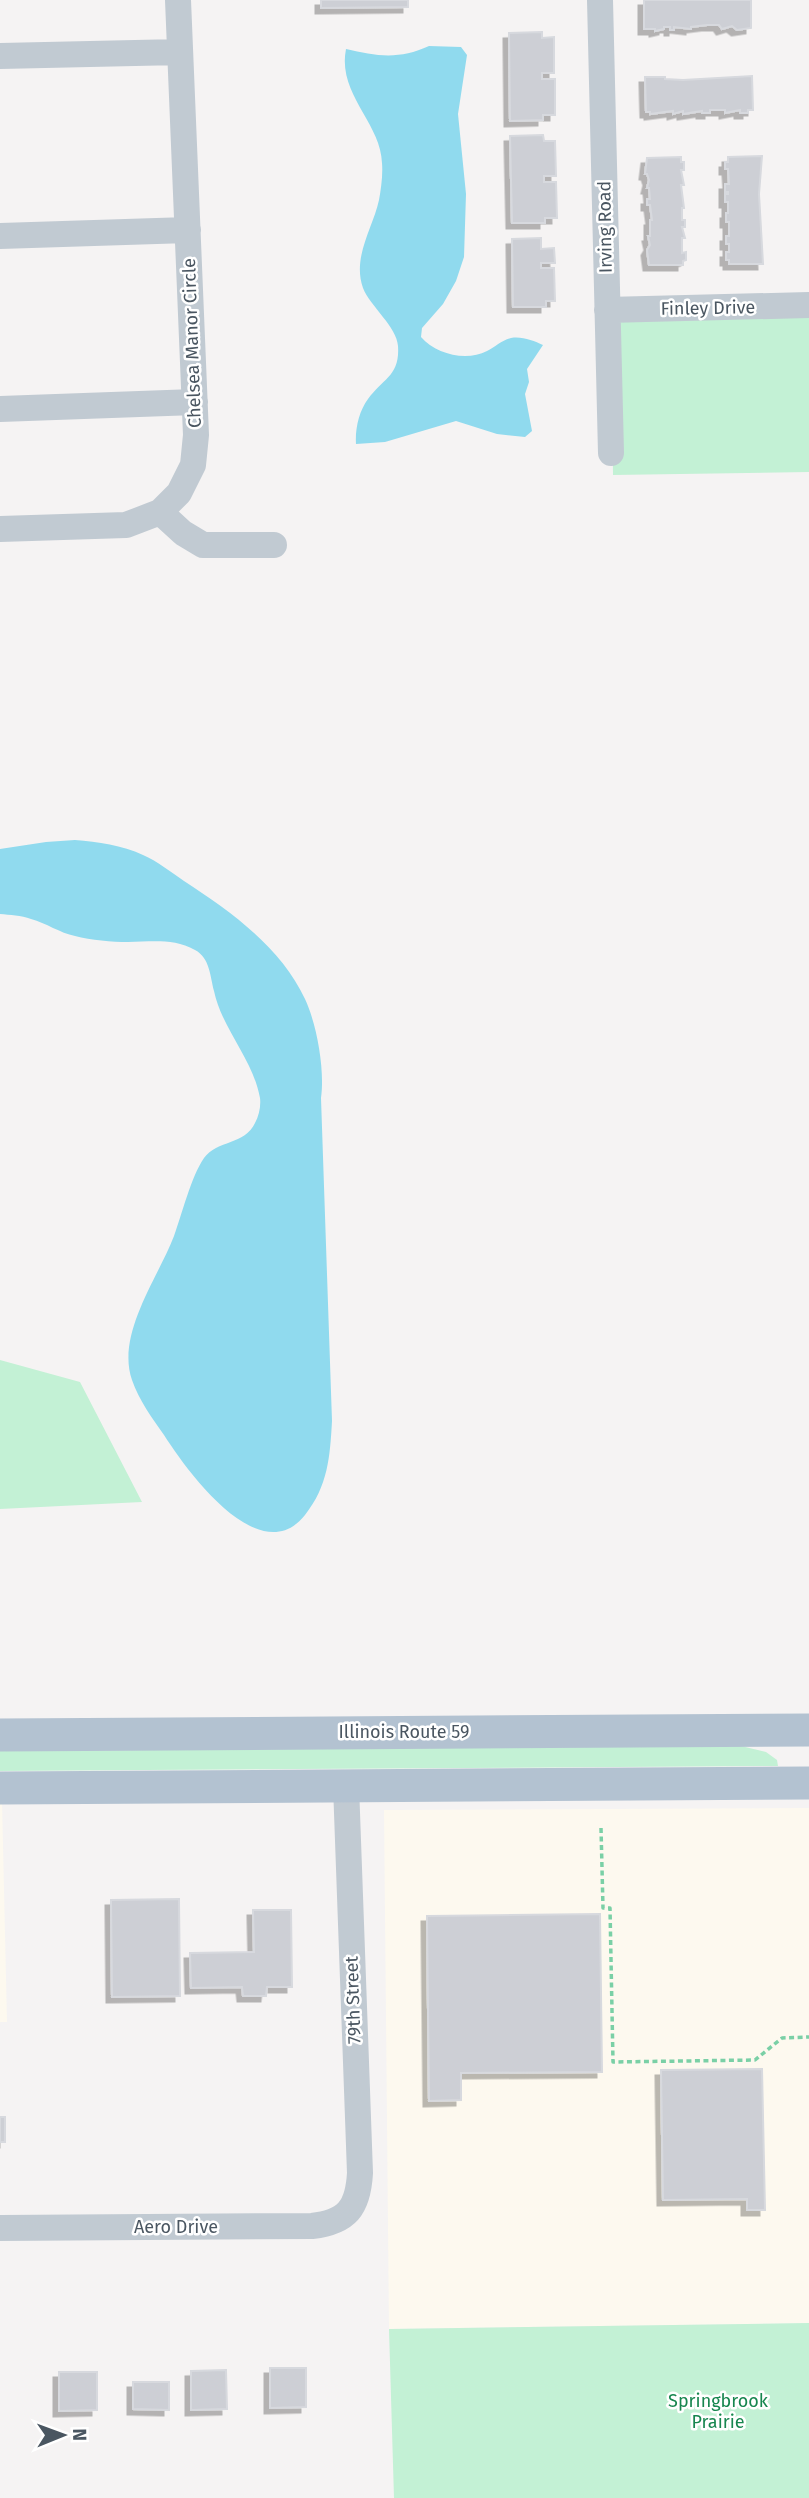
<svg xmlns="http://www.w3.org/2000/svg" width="809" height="2498" font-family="'Fira Sans',sans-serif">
<defs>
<filter id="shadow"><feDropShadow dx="-5.5" dy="5.5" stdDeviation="0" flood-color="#0004"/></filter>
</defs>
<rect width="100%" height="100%" fill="#f5f3f3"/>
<path fill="#fdf9ef" d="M0,1801H2L7,2022H0Z
M809,1808V2323L389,2329L384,1810Z"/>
<path fill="#c3f1d5" d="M809,309V472L613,475L611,312Z
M0,1360L80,1382L142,1502L0,1509Z
M741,1746L766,1752L777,1760L778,1766L0,1771V1751Z
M809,2323V2498H394L389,2329Z"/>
<path fill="#90daee" d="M429,46L461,47L467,55L458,114L466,194L464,257L456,281L443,304L422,328L421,337C436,354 466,362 487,351C495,347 502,340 511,338C522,336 534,341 543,345L527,369L529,382L525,394L532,431L525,437L497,434L456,421L385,442L356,444C355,429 359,411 368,399C383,378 400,376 398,346C397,327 370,306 363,288C352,257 373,228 379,200C381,189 383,175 382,163C381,123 337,94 346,49C376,56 399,60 429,46Z
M75,840C98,842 122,845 143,855C157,861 171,872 184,881C230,911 281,947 305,999C317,1025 325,1070 321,1098L332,1421C330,1457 328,1486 305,1515C260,1572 187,1471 164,1435C152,1418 139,1400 132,1380C116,1334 158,1278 174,1236C182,1214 191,1177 204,1158C217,1140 245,1145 255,1123C259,1116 261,1106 260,1098C253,1059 222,1029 214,991C210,976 210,958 195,950C173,938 151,942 128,942C112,942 91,940 75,936C60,933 46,923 31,919C21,915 10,915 0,914V849L46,842Z"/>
<path fill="#cdcfd5" stroke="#d7d9de" stroke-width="2" filter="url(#shadow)" d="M321,0H408V7L321,8Z
M644,0H751V28L737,30L732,26L722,29L719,25H707L691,27V29L674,27V30H670V27H664V29L655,31V29H644Z
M542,32V38L554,37V73H542V79H555V115H543V120L510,121L509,33Z
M752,76L753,110H748V113H740V110L725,113V110H710V113H702V111L683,114V111L673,114V111L650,114V112H646L645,77H665V79L683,80Z
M543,135L544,141H555L556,176H544V182H556L557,218H545V223H512L510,136Z
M762,156L759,194L763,264H729V260H726V252H729V244H726V236H729V222H726V213H728V202H725V194H728V192H725V184H729L728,169H725V162H728V157Z
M681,157V162H684V170H681L684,185H681L684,208H682V220H685V227H682L685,238H682V253L686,252V260L683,261V265H649L647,250L650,245L648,236H650V220H652L650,205H647V199H650L649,188H647L649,180L647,174H645L647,158Z
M541,238V249L554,248L555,263H541V268H554L555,301H546V307H513L512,239Z
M179,1899L180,1996L112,1997L111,1900Z
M253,1910H291L292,1987H267L266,1996H243L242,1987L191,1988L190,1953L254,1952Z
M600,1914L602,2072L461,2073V2100L429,2101L427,1916Z
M762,2069L765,2210H747V2199L663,2200L661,2070Z
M0,2117H5V2142H0Z
M270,2368H306V2407L270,2408Z
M226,2370L227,2409L191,2410V2371Z
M59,2372H97V2410L59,2411Z
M133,2382H169V2410L133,2409Z"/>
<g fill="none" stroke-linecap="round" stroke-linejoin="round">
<path stroke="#7ad0a6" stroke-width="3.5" stroke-dasharray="5 3.5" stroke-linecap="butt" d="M601,1828L603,1908H610L613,2062L755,2060L782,2038L809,2037"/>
<path stroke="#c1cad2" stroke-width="26" d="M600,0L611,453
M0,56L180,52
M0,236L188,230
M607,310L809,305
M0,409L195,402
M160,512L183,533L203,545H274
M0,529L126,525L160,512L179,493L193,465L196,435L178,0
M0,2228L312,2226C347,2222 358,2208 360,2173L346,1785"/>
<path stroke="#b3c2d1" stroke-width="33" d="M0,1735L809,1730
M0,1788L809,1783"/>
</g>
<g text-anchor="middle" stroke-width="5" stroke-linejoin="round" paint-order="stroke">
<g font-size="18" fill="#4a5661" stroke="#fff">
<text transform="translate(605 227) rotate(-91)" y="6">Irving Road</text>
<text transform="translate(708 308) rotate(-1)" y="6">Finley Drive</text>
<text transform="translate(192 343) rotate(-92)" y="6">Chelsea Manor Circle</text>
<text x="404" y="1738">Illinois Route 59</text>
<text transform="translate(353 2000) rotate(-92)" y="6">79th Street</text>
<text x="176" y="2233">Aero Drive</text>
</g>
<g font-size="18" fill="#17864f" stroke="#fff">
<text x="718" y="2407">Springbrook<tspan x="718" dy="21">Prairie</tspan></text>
</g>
</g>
<g transform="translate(63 2435) rotate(89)" stroke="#ffffff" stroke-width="5" paint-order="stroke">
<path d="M0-5L12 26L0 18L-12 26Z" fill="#4a5661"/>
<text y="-10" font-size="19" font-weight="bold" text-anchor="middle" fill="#4a5661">N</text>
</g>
</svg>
